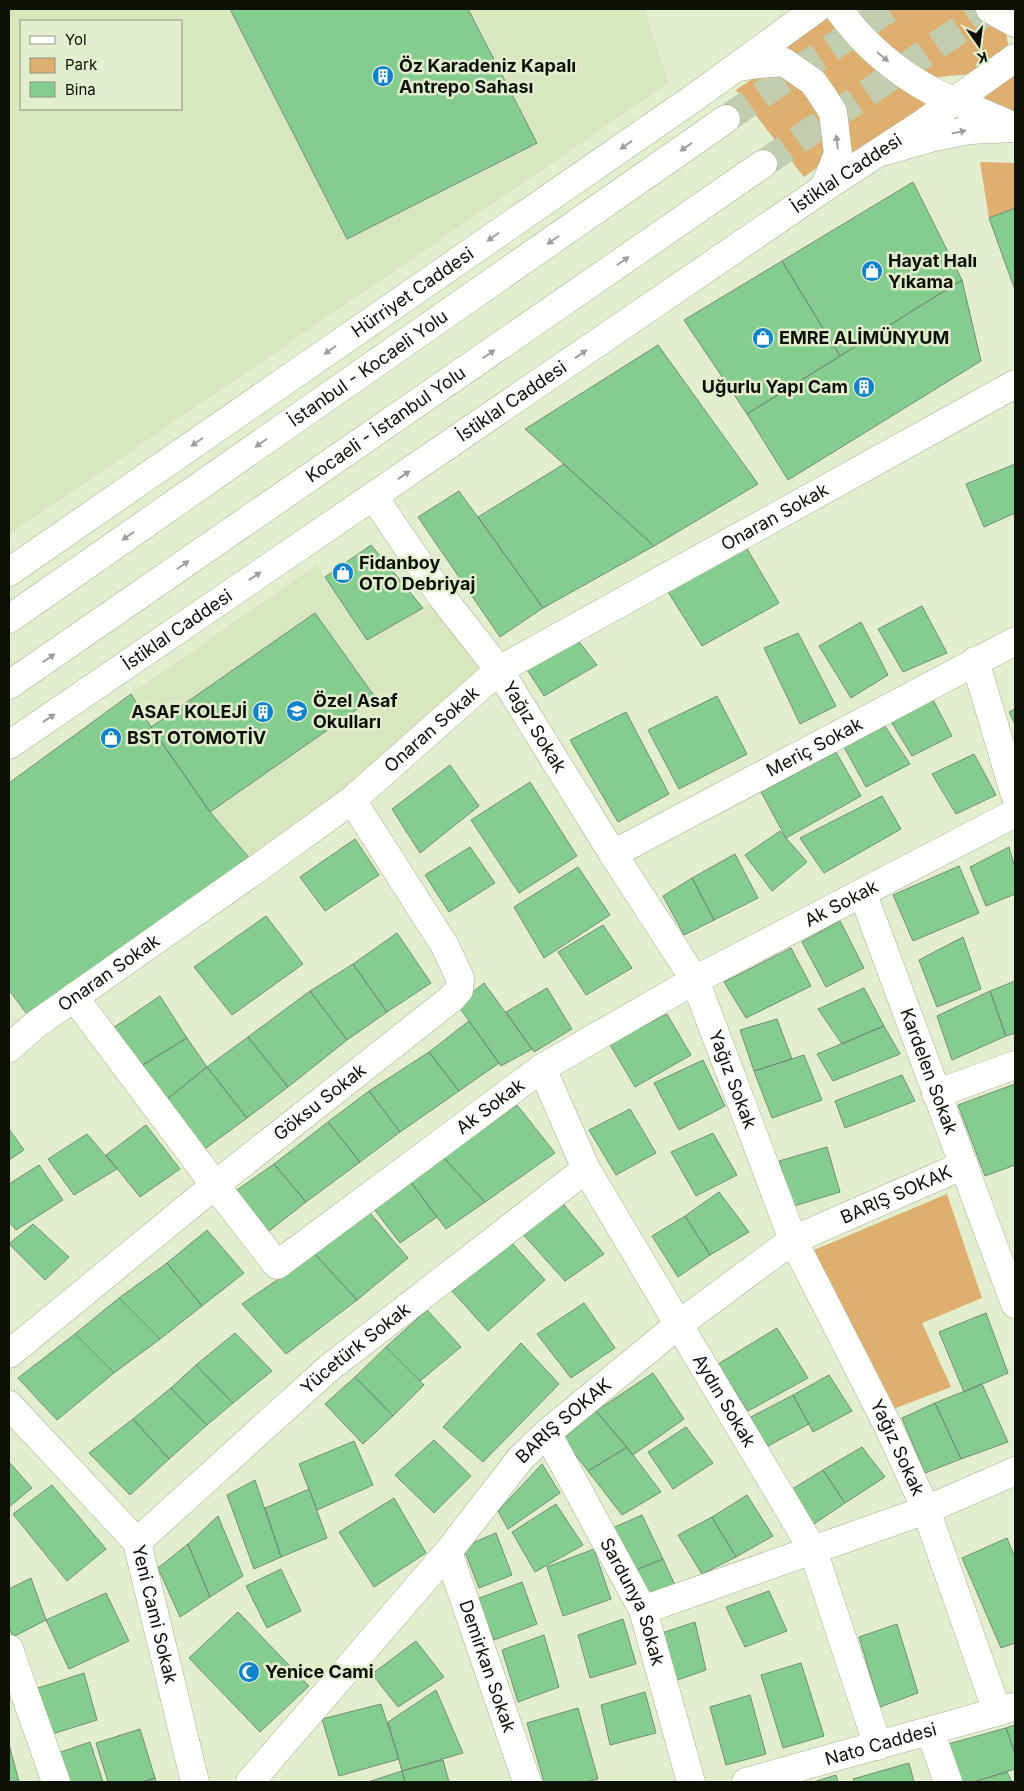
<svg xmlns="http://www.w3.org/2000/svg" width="1024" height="1791" font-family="Inter,sans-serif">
<rect width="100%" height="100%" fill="#e2eecd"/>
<path fill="#d8e7be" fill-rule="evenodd" d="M9,9H644L669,83L9,535ZM21,21H181V109H21Z
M316,565L367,640L442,597L499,670L258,868L210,812L151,727L131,694Z"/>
<path fill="#deaf6f" d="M829,9L936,102L848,161L844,128L769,54Z
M863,9H978L1006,33L1008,44L1007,52L971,74L938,77L920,75L866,28Z
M1015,72V113L982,97Z
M758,75H784L810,96L825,118L828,141L822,164L804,177L736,90Z
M980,162L1015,163V208L989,218Z
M947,1194L982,1298L922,1323L951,1387L893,1409L814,1250Z"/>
<path fill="#84cd8e" stroke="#758e77" d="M230,9H468L537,143L347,239Z
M913,182L962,280L840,356L782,261Z
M1015,208V290L989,218Z
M782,261L840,356L747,414L684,320Z
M962,280L981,361L788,480L747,414Z
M658,345L758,484L654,546L525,429Z
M564,464L654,546L543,608L478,517Z
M1015,464V513L984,527L966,484Z
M459,491L543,608L500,637L418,517Z
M743,542L779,603L702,646L663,584Z
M371,545L423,608L367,640L325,577Z
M922,606L947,653L903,672L878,629Z
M315,613L375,697L210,812L151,727Z
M861,622L888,675L851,698L819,646Z
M798,633L836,706L800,724L764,648Z
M577,639L597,665L544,696L526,668Z
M131,694L151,727L210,812L258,868L35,1025L9,990V783Z
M930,694L952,736L912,756L887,715Z
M717,696L747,754L679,789L648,730Z
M1015,709V724L1009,712Z
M626,712L669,794L618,822L570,740Z
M885,726L910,764L866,787L844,747Z
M836,752L861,796L786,838L761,792Z
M974,754L996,795L956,814L932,774Z
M450,765L479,806L420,853L392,809Z
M530,782L577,856L519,893L471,820Z
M882,796L901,829L824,873L800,838Z
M780,831L807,862L772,891L745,855Z
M355,839L379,875L325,911L300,877Z
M470,847L495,883L449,912L425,875Z
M1009,847L1015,868V894L986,906L970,867Z
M735,854L758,898L714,920L692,878Z
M959,866L979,913L913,941L893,895Z
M578,867L610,915L544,958L514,907Z
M692,878L714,920L684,935L663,896Z
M266,916L303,964L232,1015L194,967Z
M840,921L864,968L826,987L802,942Z
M603,925L632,968L586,995L558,952Z
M397,933L431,983L387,1012L353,964Z
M963,937L981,989L937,1007L919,960Z
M791,948L811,986L746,1018L724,982Z
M353,964L387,1012L347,1040L310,991Z
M1015,981V1033L1006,1036L990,991Z
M484,983L532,1049L501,1066L457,1004Z
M547,988L572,1029L534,1052L506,1012Z
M864,988L884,1026L842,1044L818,1009Z
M310,991L347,1040L288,1087L248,1037Z
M990,991L1006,1036L952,1060L937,1016Z
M160,996L187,1038L141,1066L113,1028Z
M667,1014L691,1055L635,1087L609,1043Z
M777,1019L792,1059L754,1071L740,1030Z
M469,1021L499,1063L459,1091L429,1052Z
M884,1026L900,1054L833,1081L817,1054Z
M248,1037L288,1087L247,1118L207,1067Z
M187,1038L207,1067L166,1100L141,1066Z
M429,1052L459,1091L400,1132L369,1091Z
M804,1055L822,1100L772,1118L754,1071Z
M703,1060L725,1106L679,1130L654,1083Z
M207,1067L247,1118L202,1151L166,1100Z
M902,1075L915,1101L845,1128L835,1101Z
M1015,1084V1165L985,1176L958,1105Z
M369,1091L400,1132L360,1162L328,1122Z
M517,1105L555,1153L485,1202L443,1157Z
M630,1109L656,1153L616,1175L589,1130Z
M328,1122L360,1162L306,1202L274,1164Z
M146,1125L180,1169L140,1197L106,1155Z
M9,1129L24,1150L9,1160Z
M713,1133L737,1175L696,1196L671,1152Z
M87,1134L117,1169L74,1195L48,1159Z
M827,1147L840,1192L794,1206L779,1161Z
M443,1157L485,1202L446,1229L410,1181Z
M274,1164L306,1202L269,1231L234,1192Z
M39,1165L63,1200L16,1230L9,1222V1184Z
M410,1181L437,1217L400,1243L374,1209Z
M719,1192L749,1232L710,1255L685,1216Z
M560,1200L604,1254L565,1281L521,1232Z
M370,1213L408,1258L357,1300L315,1254Z
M685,1216L710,1255L678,1277L652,1236Z
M33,1224L69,1257L45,1280L9,1244Z
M207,1230L244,1273L202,1306L167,1263Z
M512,1243L545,1280L488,1331L452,1291Z
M315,1254L357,1300L286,1354L242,1304Z
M167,1263L202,1306L160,1339L119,1298Z
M119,1298L160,1339L114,1373L75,1334Z
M584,1303L615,1348L571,1378L537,1334Z
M427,1310L461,1347L420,1381L386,1347Z
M986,1313L1008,1373L964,1392L939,1332Z
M777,1328L808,1378L748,1411L718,1364Z
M235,1333L272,1371L233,1403L196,1365Z
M75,1334L114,1373L57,1420L18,1378Z
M521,1343L559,1384L483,1462L443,1427Z
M386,1347L424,1385L393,1416L355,1377Z
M196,1365L233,1403L207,1425L171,1388Z
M653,1373L684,1419L633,1455L596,1411Z
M829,1375L852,1411L813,1432L793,1395Z
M355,1377L393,1416L363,1444L325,1404Z
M982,1384L1008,1442L961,1459L935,1403Z
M171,1388L207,1425L169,1459L133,1419Z
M793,1395L809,1424L768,1446L749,1418Z
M935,1403L961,1459L925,1473L902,1418Z
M596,1411L627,1447L588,1471L563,1439Z
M133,1419L169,1459L130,1495L89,1453Z
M686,1427L713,1463L673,1489L648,1452Z
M434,1440L471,1476L434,1513L395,1475Z
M354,1441L373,1485L317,1510L299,1464Z
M627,1447L661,1492L622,1515L588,1471Z
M862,1447L885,1477L845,1503L823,1470Z
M9,1462L32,1488L9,1507Z
M542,1464L560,1493L508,1529L498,1511Z
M823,1470L845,1503L811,1526L789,1491Z
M255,1480L281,1557L254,1569L227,1495Z
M52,1485L106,1549L67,1581L13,1514Z
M309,1489L327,1538L281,1557L265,1508Z
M747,1495L773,1536L736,1557L712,1517Z
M394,1498L426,1553L374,1587L339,1532Z
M556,1504L583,1545L535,1572L512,1532Z
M642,1515L663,1559L631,1572L608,1530Z
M218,1516L243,1576L210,1597L188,1544Z
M712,1517L736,1557L702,1574L678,1535Z
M496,1533L512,1575L479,1588L463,1547Z
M1007,1538L1015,1558V1643L1001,1648L962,1558Z
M188,1544L210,1597L180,1617L158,1568Z
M594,1549L611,1599L563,1616L547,1567Z
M663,1559L675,1585L642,1599L631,1572Z
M281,1569L301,1611L267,1628L246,1586Z
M31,1578L46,1620L13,1637L9,1627V1589Z
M522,1582L537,1624L494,1640L477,1599Z
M769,1591L787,1631L745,1647L726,1607Z
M106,1593L129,1641L69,1669L46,1620Z
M238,1612L309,1686L260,1732L189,1658Z
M623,1619L636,1664L590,1678L578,1635Z
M695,1622L706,1670L669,1683L656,1635Z
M897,1624L918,1693L880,1707L859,1637Z
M544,1635L559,1687L518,1702L502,1650Z
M416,1641L444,1677L398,1707L372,1674Z
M801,1663L824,1736L783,1748L761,1675Z
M84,1673L97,1720L49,1735L35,1689Z
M436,1690L463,1753L402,1771L388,1722Z
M645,1692L656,1733L610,1745L601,1705Z
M750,1695L766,1754L726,1765L710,1707Z
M381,1704L399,1759L339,1776L322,1719Z
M578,1708L598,1779L586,1782H544L527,1723Z
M1015,1725V1754L1006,1728Z
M1006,1728L1015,1754V1769L973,1782H961L948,1744Z
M140,1729L155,1778L142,1782H108L96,1743Z
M90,1742L103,1782H66L55,1754Z
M9,1744L19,1782H9Z
M443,1760L449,1782H405L402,1771Z
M909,1763L914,1782H854L853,1779Z
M402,1771L405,1782H368Z
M1007,1772L1012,1782H973Z
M836,1775L838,1782H813Z
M155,1778L156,1782H142Z"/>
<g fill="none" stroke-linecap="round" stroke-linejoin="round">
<path stroke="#c2cdaf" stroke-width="28" stroke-dasharray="28 14" stroke-linecap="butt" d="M726,119L888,9
M763,164L990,9"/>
<g stroke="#a6b192" stroke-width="29">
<g id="minor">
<path id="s1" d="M373,496L442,597L499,670L613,854L695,980L793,1240L888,1426L926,1510L997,1711"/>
<path d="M975,661L1015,795"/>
<path id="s2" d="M613,854L1015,641"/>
<path id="s3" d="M863,894L1015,1304"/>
<path id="s4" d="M74,997L215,1185L277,1265L542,1068L695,980L1015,813"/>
<path id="s5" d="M9,1048L35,1025L258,868L352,800L499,670L1015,384"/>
<path id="s6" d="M542,1068L586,1169L813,1550L878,1746"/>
<path d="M936,1094L1015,1065"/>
<path id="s7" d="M9,1354L215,1185L452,998L459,990L460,978L445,946L352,800"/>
<path id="s8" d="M9,1405L137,1542L195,1782"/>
<path id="s9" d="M547,1433L643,1610L691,1782"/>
<path id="s10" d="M137,1542L329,1368L586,1169"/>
<path id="s11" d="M448,1552L527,1782"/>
<path d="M643,1610L926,1510L1015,1471"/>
<path d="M9,1649L56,1782"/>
<path d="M930,1731L948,1782"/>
<path id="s12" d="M250,1782L448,1552L520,1459L547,1433L678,1325L793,1240L964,1165"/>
<path id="s13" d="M746,1782L1014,1707"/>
</g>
</g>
<g stroke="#a6b192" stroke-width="29">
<path id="tertiary" d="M955,101L1011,125
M885,151L934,137L970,130L1015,128"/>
</g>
<g stroke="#a6b192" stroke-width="29">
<g id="secondary">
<path d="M838,9C846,19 854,30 863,39C886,63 923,90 955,101"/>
<path d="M990,9L1015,23"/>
<path d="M739,67L759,64L784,62L813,82L820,92L833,112L838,154L824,188"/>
<path id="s14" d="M9,572L695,97L816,9"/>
<path id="s15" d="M9,745L824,188L922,124L1015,58"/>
</g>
</g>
<g stroke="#a6b192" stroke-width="29">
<g id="trunk">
<path id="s16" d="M9,619L726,119"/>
<path id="s17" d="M9,685L763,164"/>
</g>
</g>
<use href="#minor" stroke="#fff" stroke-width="28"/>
<use href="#tertiary" stroke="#fff" stroke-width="28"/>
<use href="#secondary" stroke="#fff" stroke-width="28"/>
<use href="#trunk" stroke="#fff" stroke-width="28"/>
</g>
<defs><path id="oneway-solid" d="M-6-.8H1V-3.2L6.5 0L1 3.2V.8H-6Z" transform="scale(1.25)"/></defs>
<g fill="#9e9f9b">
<use href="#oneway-solid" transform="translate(883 57) rotate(39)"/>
<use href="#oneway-solid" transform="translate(959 132) rotate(-12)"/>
<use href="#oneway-solid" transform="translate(837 142) rotate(-97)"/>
<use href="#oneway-solid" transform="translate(626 145) rotate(145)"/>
<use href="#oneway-solid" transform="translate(686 147) rotate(145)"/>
<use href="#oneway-solid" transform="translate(493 237) rotate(145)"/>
<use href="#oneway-solid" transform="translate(553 240) rotate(145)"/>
<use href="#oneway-solid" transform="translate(623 261) rotate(-35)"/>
<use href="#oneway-solid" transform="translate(330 350) rotate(145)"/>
<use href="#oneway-solid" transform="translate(489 354) rotate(-35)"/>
<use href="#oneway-solid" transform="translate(581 354) rotate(-34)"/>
<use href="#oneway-solid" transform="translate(197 442) rotate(145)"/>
<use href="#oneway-solid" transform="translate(261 443) rotate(145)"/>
<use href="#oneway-solid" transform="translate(404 475) rotate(-34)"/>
<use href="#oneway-solid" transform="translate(128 536) rotate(145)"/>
<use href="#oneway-solid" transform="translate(183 565) rotate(-35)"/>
<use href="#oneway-solid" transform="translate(255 576) rotate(-34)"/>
<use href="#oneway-solid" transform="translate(49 658) rotate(-35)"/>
<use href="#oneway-solid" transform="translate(49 718) rotate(-34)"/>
</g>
<defs>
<g id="building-disc" transform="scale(1.125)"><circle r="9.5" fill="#0e82cb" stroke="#e2eecd"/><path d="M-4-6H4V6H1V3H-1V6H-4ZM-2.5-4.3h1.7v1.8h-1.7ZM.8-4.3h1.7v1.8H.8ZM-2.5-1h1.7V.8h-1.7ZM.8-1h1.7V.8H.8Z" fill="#fff"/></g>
<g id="shop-disc" transform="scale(1.125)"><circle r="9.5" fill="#0e82cb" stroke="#e2eecd"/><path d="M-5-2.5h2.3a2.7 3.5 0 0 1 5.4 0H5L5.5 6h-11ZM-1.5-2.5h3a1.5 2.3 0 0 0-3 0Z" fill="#fff"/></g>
<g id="school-disc" transform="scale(1.125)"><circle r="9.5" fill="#0e82cb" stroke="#e2eecd"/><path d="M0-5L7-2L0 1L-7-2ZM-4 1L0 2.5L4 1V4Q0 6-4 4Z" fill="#fff"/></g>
<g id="mosque-disc" transform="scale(1.125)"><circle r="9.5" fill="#0e82cb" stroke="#e2eecd"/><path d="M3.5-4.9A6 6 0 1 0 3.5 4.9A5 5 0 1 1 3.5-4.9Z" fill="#fff"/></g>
</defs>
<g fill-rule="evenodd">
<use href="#building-disc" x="383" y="76"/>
<use href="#shop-disc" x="872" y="271"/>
<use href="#shop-disc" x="763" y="338"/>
<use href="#building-disc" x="864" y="387"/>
<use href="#shop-disc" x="343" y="573"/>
<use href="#school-disc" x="297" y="711"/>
<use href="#building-disc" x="263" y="712"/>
<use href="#shop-disc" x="111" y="738"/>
<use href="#mosque-disc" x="249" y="1672"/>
</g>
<g text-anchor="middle" stroke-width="5" stroke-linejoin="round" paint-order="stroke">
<g font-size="18" font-weight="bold" fill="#0d1006" stroke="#e2eecd" text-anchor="start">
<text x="399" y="72">Öz Karadeniz Kapalı<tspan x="399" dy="21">Antrepo Sahası</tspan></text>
<text x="888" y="267">Hayat Halı<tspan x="888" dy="21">Yıkama</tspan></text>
<text x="779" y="344">EMRE ALİMÜNYUM</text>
<text x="848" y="393" text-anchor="end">Uğurlu Yapı Cam</text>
<text x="359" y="569">Fidanboy<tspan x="359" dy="21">OTO Debriyaj</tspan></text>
<text x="313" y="707">Özel Asaf<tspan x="313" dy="21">Okulları</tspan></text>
<text x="247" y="718" text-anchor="end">ASAF KOLEJİ</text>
<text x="127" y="744">BST OTOMOTİV</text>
<text x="265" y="1678">Yenice Cami</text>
</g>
<g font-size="18" fill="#0d1006" stroke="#e2eecd">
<text dy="6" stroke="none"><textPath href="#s15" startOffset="1014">İstiklal Caddesi</textPath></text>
<text dy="6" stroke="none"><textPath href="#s14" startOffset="491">Hürriyet Caddesi</textPath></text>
<text dy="6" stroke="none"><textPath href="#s16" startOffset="438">İstanbul - Kocaeli Yolu</textPath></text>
<text dy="6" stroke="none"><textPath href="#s15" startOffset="609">İstiklal Caddesi</textPath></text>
<text dy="6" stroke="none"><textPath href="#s17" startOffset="458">Kocaeli - İstanbul Yolu</textPath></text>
<text dy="6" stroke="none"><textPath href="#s5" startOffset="935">Onaran Sokak</textPath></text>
<text dy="6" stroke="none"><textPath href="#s15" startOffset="204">İstiklal Caddesi</textPath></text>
<text dy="6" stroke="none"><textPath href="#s1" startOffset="282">Yağız Sokak</textPath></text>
<text dy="6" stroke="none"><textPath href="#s5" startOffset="530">Onaran Sokak</textPath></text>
<text dy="6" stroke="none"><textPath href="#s2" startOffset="228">Meriç Sokak</textPath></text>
<text dy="6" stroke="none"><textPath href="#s4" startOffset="1008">Ak Sokak</textPath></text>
<text dy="6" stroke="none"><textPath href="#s5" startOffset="125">Onaran Sokak</textPath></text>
<text dy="6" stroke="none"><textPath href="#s3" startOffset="189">Kardelen Sokak</textPath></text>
<text dy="6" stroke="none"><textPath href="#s1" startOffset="688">Yağız Sokak</textPath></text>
<text dy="6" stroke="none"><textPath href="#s7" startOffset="400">Göksu Sokak</textPath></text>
<text dy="6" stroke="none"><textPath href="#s4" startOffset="602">Ak Sokak</textPath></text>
<text dy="6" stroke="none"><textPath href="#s12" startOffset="884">BARIŞ SOKAK</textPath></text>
<text dy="6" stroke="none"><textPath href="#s10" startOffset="292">Yücetürk Sokak</textPath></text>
<text dy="6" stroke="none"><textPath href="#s6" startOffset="380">Aydın Sokak</textPath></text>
<text dy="6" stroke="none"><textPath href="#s12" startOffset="479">BARIŞ SOKAK</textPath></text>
<text dy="6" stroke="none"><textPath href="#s1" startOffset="1092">Yağız Sokak</textPath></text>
<text dy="6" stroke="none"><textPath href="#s9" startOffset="190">Sardunya Sokak</textPath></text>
<text dy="6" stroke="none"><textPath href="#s8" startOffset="262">Yeni Cami Sokak</textPath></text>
<text dy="6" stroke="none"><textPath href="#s11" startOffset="121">Demirkan Sokak</textPath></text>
<text dy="6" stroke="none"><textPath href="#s13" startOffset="140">Nato Caddesi</textPath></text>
</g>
</g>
<rect width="1024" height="1791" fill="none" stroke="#0d1006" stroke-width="20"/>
<rect x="20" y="20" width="162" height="90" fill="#e2eecd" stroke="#8d957d"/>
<rect x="30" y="36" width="25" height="8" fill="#ffffff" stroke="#8d957d"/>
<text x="65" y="45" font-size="15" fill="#0d1006">Yol</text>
<rect x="30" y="58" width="25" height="15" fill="#deaf6f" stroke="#8d957d"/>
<text x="65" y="70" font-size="15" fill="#0d1006">Park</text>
<rect x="30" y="82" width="25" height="15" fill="#84cd8e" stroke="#8d957d"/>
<text x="65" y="95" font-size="15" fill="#0d1006">Bina</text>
<g transform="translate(979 45) rotate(166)" stroke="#e2eecd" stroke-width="4" paint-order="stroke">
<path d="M0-4L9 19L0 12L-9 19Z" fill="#0d1006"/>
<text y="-8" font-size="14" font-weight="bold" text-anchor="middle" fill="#0d1006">K</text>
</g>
</svg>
